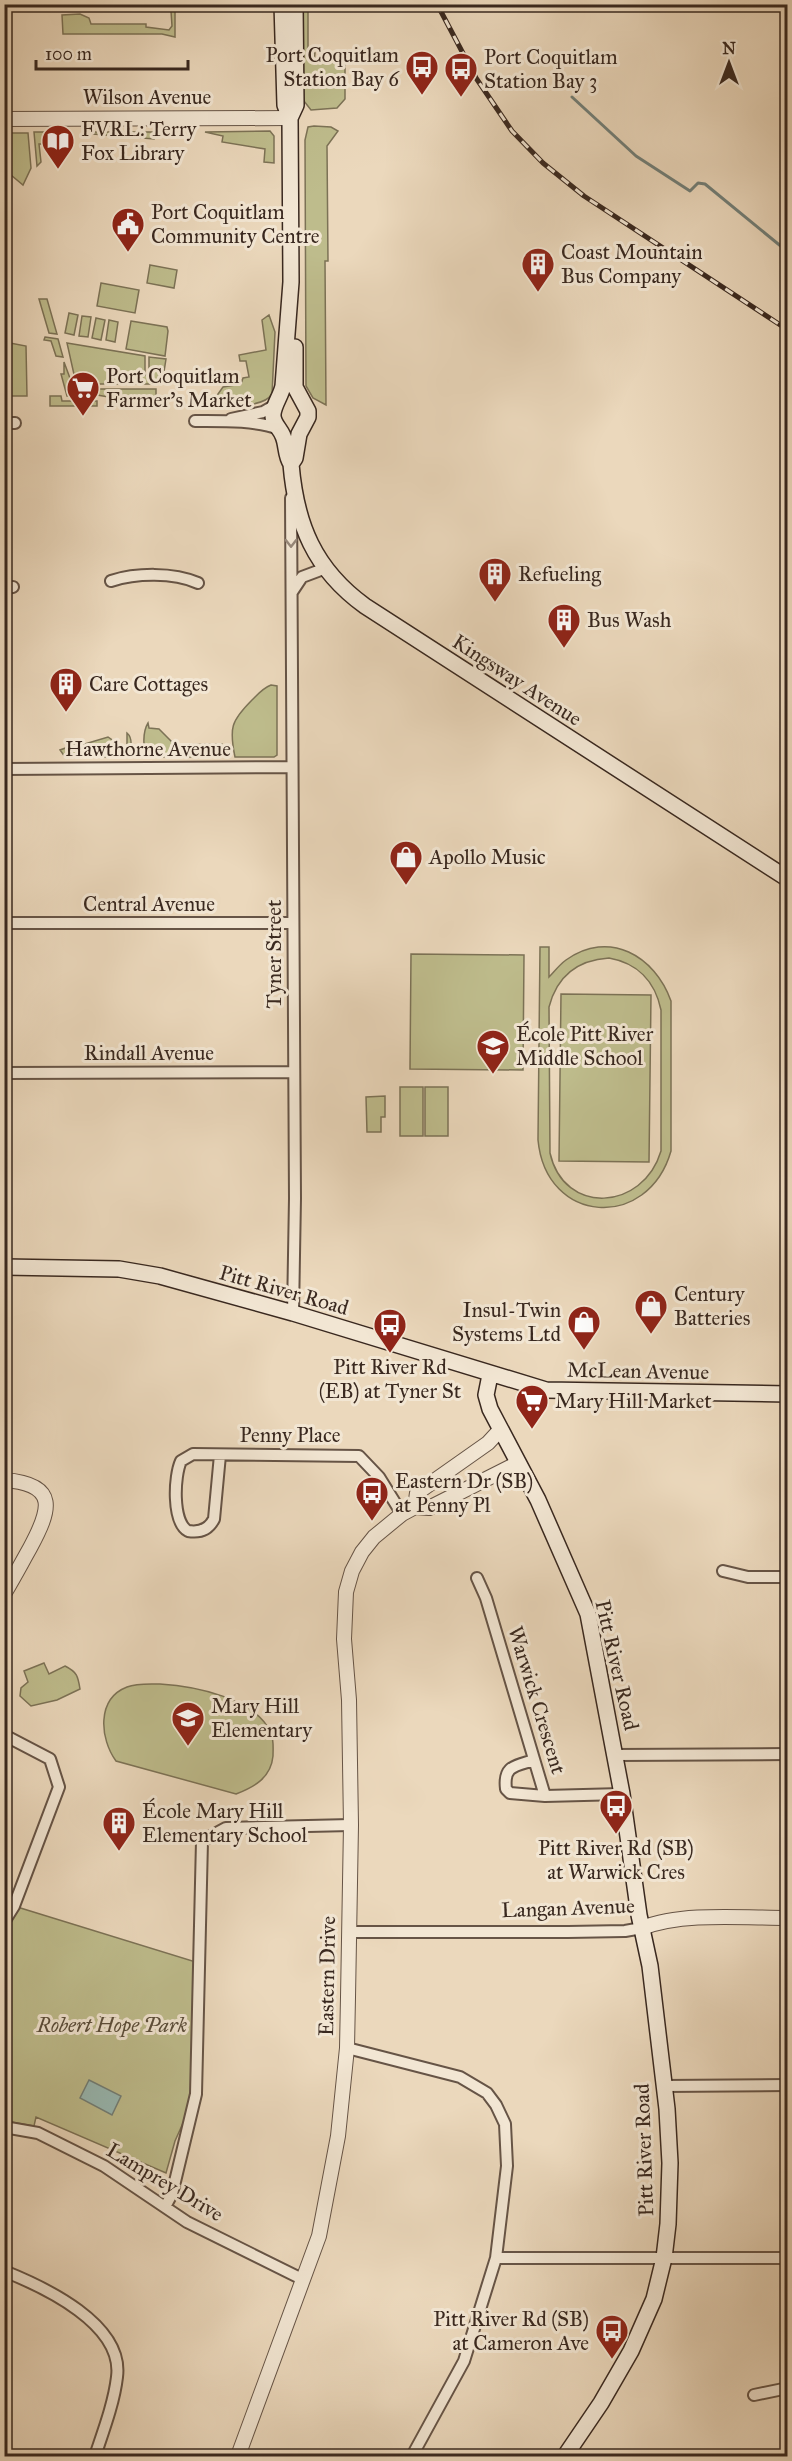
<svg xmlns="http://www.w3.org/2000/svg" width="792" height="2461" font-family="'IM FELL Great Primer',serif">
<rect width="100%" height="100%" fill="#ebd8bc"/>
<filter id="stains"><feTurbulence type="fractalNoise" baseFrequency=".00333" numOctaves="4"/><feColorMatrix values="0 0 0 0 .2 0 0 0 0 .09 0 0 0 0 .02 0 0 0 .5 -.17"/></filter>
<radialGradient id="worn" r=".72"><stop offset=".6" stop-color="#630" stop-opacity="0"/><stop offset="1" stop-color="#630" stop-opacity=".3"/></radialGradient>
<path fill="#bebc8c" stroke="#7c7256" stroke-width="1.5" fill-rule="evenodd" d="M299,5H308V53H315L314,63L345,62V99L337,108L311,110L300,96Z
M171,11H175V37L162,34H63L62,15L80,14L89,18L91,24H146V27L169,30L172,26Z
M314,126L331,127L338,131L327,146L328,261H325L326,405L313,398L306,386L305,140L308,127Z
M270,131L274,136V163L264,162L265,149L222,142L223,136L205,132Z
M34,132H62V144H39L41,162L37,166Z
M91,132H154V139L93,134Z
M5,133H28L31,168L23,185L5,170L8,167L5,164Z
M150,265L177,270L174,288L147,283Z
M101,283L139,290L135,313L97,306Z
M39,299H47L57,334L49,333Z
M69,313L78,315L74,335L65,333Z
M269,315L275,332L272,394C264,407 231,407 217,404L213,401L223,387L241,384L243,378L249,377L246,361H240L239,355L266,350L262,320Z
M82,316L91,317L88,337L79,336Z
M96,318L105,320L101,340L92,338Z
M109,320L118,322L115,342L106,340Z
M131,321L167,327L168,331L165,356L126,349Z
M45,337L58,339L63,357L56,356L51,341L44,340Z
M10,343L26,346L27,396H10Z
M67,343L145,356V375L149,374V357L166,359L163,378L155,384H78L75,379Z
M64,362L74,389H156V405L97,395L67,396L61,374H64Z
M50,396H61L62,401H97V406H50Z
M271,685L277,686V755L274,757H235C229,728 231,721 252,700C258,694 263,688 271,685Z
M148,723L149,728L159,729L175,745L222,744V757H148C142,749 143,731 148,723Z
M127,733C133,738 132,751 127,757H65L60,750L77,744L78,746L108,737L115,742V749H127Z
M540,947H549V977C554,972 559,965 566,960C609,929 655,956 671,1001V1151C648,1231 546,1225 538,1140ZM609,958C637,963 655,981 661,1010V1151C643,1211 564,1216 550,1153L549,1007C557,976 578,960 609,958Z
M411,954L524,955L523,1070L410,1069Z
M561,994L651,995L649,1162L559,1161Z
M400,1087H423V1136H400Z
M425,1087H448V1136H425Z
M385,1096V1117H381V1132H367L366,1097Z
M44,1663L49,1674L65,1666C77,1672 78,1676 80,1689L57,1700L31,1706L20,1696L21,1688L28,1682L24,1671Z
M160,1684C194,1686 256,1698 271,1733C274,1740 273,1749 273,1756C271,1778 254,1787 236,1794L116,1761C100,1739 96,1699 127,1687C137,1683 149,1684 160,1684Z
M14,1906L199,1963L196,2094L175,2141L166,2173L36,2117L34,2126L5,2121V1932Z"/>
<path fill="#98b9b3" stroke="#727f78" stroke-width="1.5" d="M89,2080L121,2096L112,2115L80,2098Z"/>
<g fill="none" stroke-linecap="round" stroke-linejoin="round">
<path stroke="#727f78" stroke-width="3" d="M572,97L636,156L690,191L698,183L705,184L788,252"/>
<g stroke="#665446" stroke-width="14">
<path id="minor" d="M231,419L263,412L277,404
M195,421C220,421 256,420 279,429
M4,423H15
M291,498L295,1198L293,1313
M111,581C136,573 173,572 198,583
M4,588L13,587
M292,592L302,577L326,568
M4,769L292,767
M4,923H293
M4,1073L293,1072
M220,1455L214,1519C209,1529 200,1533 188,1531C172,1522 174,1476 181,1461L193,1454L359,1456L379,1477L402,1514
M723,1571L748,1577H788
M477,1578L486,1598L545,1796L622,1794
M4,1735L50,1759L59,1787L14,1906L4,1922
M615,1755L788,1754
M534,1760C516,1766 503,1765 506,1789L510,1793L545,1796
M349,1932H568L625,1931L642,1928
M347,2048L460,2077L487,2093L496,2105L505,2124L507,2166L496,2258L464,2361L412,2456
M664,2086L788,2085
M4,2127L38,2133L104,2166L187,2222L302,2279
M165,2207L172,2194L196,2094L202,1841L226,1828L351,1825
M496,2258H788
M4,2271C44,2287 124,2324 117,2377C114,2403 103,2432 95,2456
M754,2395L788,2388"/>
</g>
<g stroke="#665446" stroke-width="16">
<path id="tertiary" d="M4,119L290,118
M4,1480C60,1484 50,1511 30,1548C21,1564 13,1579 4,1594
M415,1507L417,1493L488,1443L500,1430
M642,1928C683,1912 743,1918 788,1918
M238,2456L319,2236L338,2136L347,2048L348,1997L351,1825L349,1700L344,1639L346,1592L352,1571L362,1552L374,1537L402,1514L415,1507L429,1508L518,1463"/>
</g>
<g stroke="#39281f" stroke-width="18">
<path id="secondary" d="M282,4L285,105L290,118L291,282L283,386C281,396 274,404 273,414C272,423 280,428 283,436C287,445 285,455 291,464C296,524 314,569 365,606L788,879
M290,118L296,105L295,4
M291,464L295,458L299,434L308,417V411L295,387V347
M4,1267L119,1269L160,1276L293,1313L546,1390L788,1394
M490,1375L486,1395L490,1409L538,1500L588,1614L622,1794L639,1915L650,1966L667,2109L670,2163L668,2224L664,2258L654,2299L631,2351L601,2403L565,2456"/>
</g>
<use href="#minor" stroke="#f2e6d3" stroke-width="10"/>
<use href="#tertiary" stroke="#f2e6d3" stroke-width="14"/>
<use href="#secondary" stroke="#f2e6d3" stroke-width="15"/>
<g stroke="#39281f" stroke-width="5">
<path id="rail" d="M437,4L476,78L512,131L543,163L584,196L788,330"/>
</g>
<use href="#rail" stroke="#f2e6d3" stroke-width="3" stroke-dasharray="9" stroke-linecap="butt"/>
</g>
<defs><path id="oneway-chevron" d="M-2-3.5L2.5 0L-2 3.5" fill="none" stroke-width="1.6" stroke-linecap="round" stroke-linejoin="round" transform="scale(1.5)"/></defs>
<use stroke="#968779" href="#oneway-chevron" transform="translate(291 543) rotate(90)"/>
<defs>
<g id="bus-pin" transform="scale(1.725)"><path d="M0 17L-7.5 6A9.5 9.5 0 1 1 7.5 6Z" fill="#8f2418" stroke="#f2e6d3"/><path d="M-5-6H5V4H4V6H2V4H-2V6H-4V4H-5ZM-3.5-4V0h7V-4ZM-3.5 1.2v1.5H-2V1.2ZM2 1.2v1.5H3.5V1.2Z" fill="#fff"/></g>
<g id="library-pin" transform="scale(1.725)"><path d="M0 17L-7.5 6A9.5 9.5 0 1 1 7.5 6Z" fill="#8f2418" stroke="#f2e6d3"/><path d="M-6-4Q-3-5.5-.7-3.5V5Q-3 3-6 4ZM6-4Q3-5.5 .7-3.5V5Q3 3 6 4Z" fill="#fff"/></g>
<g id="civic-pin" transform="scale(1.725)"><path d="M0 17L-7.5 6A9.5 9.5 0 1 1 7.5 6Z" fill="#8f2418" stroke="#f2e6d3"/><path d="M-.6-6.5H3V-4.5H.6V-3L4-1V1h2V6H-6V1h2V-1L-.6-3ZM-1.2 2.5V6h2.4V2.5Z" fill="#fff"/></g>
<g id="building-pin" transform="scale(1.725)"><path d="M0 17L-7.5 6A9.5 9.5 0 1 1 7.5 6Z" fill="#8f2418" stroke="#f2e6d3"/><path d="M-4-6H4V6H1V3H-1V6H-4ZM-2.5-4.3h1.7v1.8h-1.7ZM.8-4.3h1.7v1.8H.8ZM-2.5-1h1.7V.8h-1.7ZM.8-1h1.7V.8H.8Z" fill="#fff"/></g>
<g id="supermarket-pin" transform="scale(1.725)"><path d="M0 17L-7.5 6A9.5 9.5 0 1 1 7.5 6Z" fill="#8f2418" stroke="#f2e6d3"/><path d="M-6-5.5h2.5l.6 2H6L4.5 2H-2.5L-4.4-4H-6ZM-1.5 3.2a1.3 1.3 0 1 0 .1 0ZM3 3.2a1.3 1.3 0 1 0 .1 0Z" fill="#fff"/></g>
<g id="shop-pin" transform="scale(1.725)"><path d="M0 17L-7.5 6A9.5 9.5 0 1 1 7.5 6Z" fill="#8f2418" stroke="#f2e6d3"/><path d="M-5-2.5h2.3a2.7 3.5 0 0 1 5.4 0H5L5.5 6h-11ZM-1.5-2.5h3a1.5 2.3 0 0 0-3 0Z" fill="#fff"/></g>
<g id="school-pin" transform="scale(1.725)"><path d="M0 17L-7.5 6A9.5 9.5 0 1 1 7.5 6Z" fill="#8f2418" stroke="#f2e6d3"/><path d="M0-5L7-2L0 1L-7-2ZM-4 1L0 2.5L4 1V4Q0 6-4 4Z" fill="#fff"/></g>
</defs>
<g fill-rule="evenodd">
<use href="#bus-pin" x="422" y="67"/>
<use href="#bus-pin" x="461" y="69"/>
<use href="#library-pin" x="58" y="141"/>
<use href="#civic-pin" x="128" y="224"/>
<use href="#building-pin" x="538" y="264"/>
<use href="#supermarket-pin" x="83" y="388"/>
<use href="#building-pin" x="495" y="574"/>
<use href="#building-pin" x="564" y="620"/>
<use href="#building-pin" x="66" y="684"/>
<use href="#shop-pin" x="406" y="857"/>
<use href="#school-pin" x="493" y="1046"/>
<use href="#shop-pin" x="651" y="1306"/>
<use href="#shop-pin" x="584" y="1322"/>
<use href="#bus-pin" x="390" y="1325"/>
<use href="#supermarket-pin" x="532" y="1401"/>
<use href="#bus-pin" x="372" y="1493"/>
<use href="#school-pin" x="188" y="1718"/>
<use href="#bus-pin" x="616" y="1806"/>
<use href="#building-pin" x="119" y="1823"/>
<use href="#bus-pin" x="612" y="2331"/>
</g>
<g text-anchor="middle" stroke-width="6" stroke-linejoin="round" paint-order="stroke">
<g font-size="21" fill="#39281f" stroke="#f2e6d3" text-anchor="start">
<text x="399" y="62" text-anchor="end">Port Coquitlam<tspan x="399" dy="24">Station Bay 6</tspan></text>
<text x="484" y="64">Port Coquitlam<tspan x="484" dy="24">Station Bay 3</tspan></text>
<text x="81" y="136">FVRL: Terry<tspan x="81" dy="24">Fox Library</tspan></text>
<text x="151" y="219">Port Coquitlam<tspan x="151" dy="24">Community Centre</tspan></text>
<text x="561" y="259">Coast Mountain<tspan x="561" dy="24">Bus Company</tspan></text>
<text x="106" y="383">Port Coquitlam<tspan x="106" dy="24">Farmer’s Market</tspan></text>
<text x="518" y="581">Refueling</text>
<text x="587" y="627">Bus Wash</text>
<text x="89" y="691">Care Cottages</text>
<text x="429" y="864">Apollo Music</text>
<text x="516" y="1041">École Pitt River<tspan x="516" dy="24">Middle School</tspan></text>
<text x="674" y="1301">Century<tspan x="674" dy="24">Batteries</tspan></text>
<text x="561" y="1317" text-anchor="end">Insul-Twin<tspan x="561" dy="24">Systems Ltd</tspan></text>
<text x="390" y="1374" text-anchor="middle">Pitt River Rd<tspan x="390" dy="24">(EB) at Tyner St</tspan></text>
<text x="555" y="1408">Mary Hill Market</text>
<text x="395" y="1488">Eastern Dr (SB)<tspan x="395" dy="24">at Penny Pl</tspan></text>
<text x="211" y="1713">Mary Hill<tspan x="211" dy="24">Elementary</tspan></text>
<text x="142" y="1818">École Mary Hill<tspan x="142" dy="24">Elementary School</tspan></text>
<text x="616" y="1855" text-anchor="middle">Pitt River Rd (SB)<tspan x="616" dy="24">at Warwick Cres</tspan></text>
<text x="589" y="2326" text-anchor="end">Pitt River Rd (SB)<tspan x="589" dy="24">at Cameron Ave</tspan></text>
</g>
<g font-size="21" fill="#39281f" stroke="#f2e6d3">
<text x="147" y="104">Wilson Avenue</text>
<text transform="translate(517 680) rotate(33)" y="7">Kingsway Avenue</text>
<text x="148" y="756">Hawthorne Avenue</text>
<text x="149" y="911">Central Avenue</text>
<text transform="translate(274 954) rotate(-90)" y="7">Tyner Street</text>
<text x="149" y="1060">Rindall Avenue</text>
<text transform="translate(284 1290) rotate(16)" y="7">Pitt River Road</text>
<text transform="translate(638 1371) rotate(1)" y="7">McLean Avenue</text>
<text x="290" y="1442">Penny Place</text>
<text transform="translate(617 1665) rotate(77)" y="7">Pitt River Road</text>
<text transform="translate(537 1700) rotate(73)" y="7">Warwick Crescent</text>
<text transform="translate(568 1908) rotate(-2)" y="7">Langan Avenue</text>
<text transform="translate(327 1976) rotate(-89)" y="7">Eastern Drive</text>
<text transform="translate(644 2150) rotate(-92)" y="7">Pitt River Road</text>
<text transform="translate(165 2182) rotate(31)" y="7">Lamprey Drive</text>
</g>
<g font-size="21" font-style="italic" fill="#5a4d3a" stroke="#f2e6d3">
<text x="112" y="2032">Robert Hope Park</text>
</g>
</g>
<rect width="792" height="2461" fill="none" stroke="#ebd8bc" stroke-width="24"/>
<rect x="6" y="6" width="780" height="2449" fill="none" stroke="#39281f" stroke-width="3"/>
<rect x="12" y="12" width="768" height="2437" fill="none" stroke="#39281f" stroke-width="1.5"/>
<g transform="translate(729 63)" stroke="#f2e6d3" stroke-width="4.5" paint-order="stroke">
<path d="M0-4.5L10 22L0 15L-10 22Z" fill="#39281f"/>
<text y="-9" font-size="16" font-weight="bold" text-anchor="middle" fill="#39281f">N</text>
</g>
<path d="M36 60v9h152v-9" fill="none" stroke="#39281f" stroke-width="3"/>
<text x="45" y="60" font-size="18" fill="#39281f" stroke="#f2e6d3" stroke-width="4.5" paint-order="stroke">100 m</text>
<rect width="100%" height="100%" filter="url(#stains)"/>
<rect width="100%" height="100%" fill="url(#worn)"/>
</svg>
